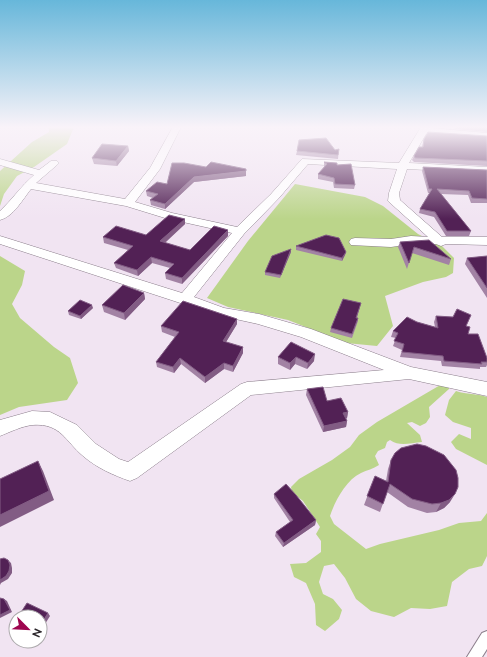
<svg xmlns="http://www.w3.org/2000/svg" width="487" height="657" font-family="Raleway,sans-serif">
<rect width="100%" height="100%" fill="#f1e4f2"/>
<path fill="#bbd58a" d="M49,127H74L67,144L34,167L17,176L4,194L0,206V171L32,142L49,132Z
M295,184L365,197L383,206L418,234L442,246L454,258L453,273L446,277L423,282L385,296L393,326L377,346L346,343L288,320L228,307L207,298L248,241Z
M0,256L25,271L22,285L12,304L20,318L54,347L70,358L78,383L67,400L19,407L0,415Z
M442,384L449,386V389L429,407L430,417L426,423L420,426L412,422L407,423L420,435L422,442C410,443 400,447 390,440L387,442L385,448L378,451L375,456L379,465C373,469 367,470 361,473C346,480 335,501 330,516L334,524L366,549L380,544L439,530L459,523L481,521L487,513V556L482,566L469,569L452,582L447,606L430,609L411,608L394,617L371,611L356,599L345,578L334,564L324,566L319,582L323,594L333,599L342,610L339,619L325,631L316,625L315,604L306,583L294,577L290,564L306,563L321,552V541L316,534L320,527L303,501L292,492L291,487L299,479L332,460L350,447L359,435L377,422Z
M456,391C467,395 476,393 487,397V465L456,449L451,442L459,434L471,439V428L453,422L445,415L449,400Z"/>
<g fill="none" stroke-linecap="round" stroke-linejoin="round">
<g stroke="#8b7e8b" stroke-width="2">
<path id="service" d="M487,631V649L482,657H467L482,633Z"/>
</g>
<g stroke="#8b7e8b" stroke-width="1">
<path id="minor" d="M173,127H181L160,169L135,202L172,213L237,227L271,194L302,159L399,163L421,127L487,133V139L426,134L409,163L487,167V173L407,169L399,193L400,200L442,237H487V245L446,244L441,246L436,244H411L391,247L351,245L349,242L351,239L355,238L391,239L411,236L428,237L388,201L389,193L397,169L308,164L279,198L244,234L194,297L224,308L259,314L311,329L411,367L487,382V396L409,379L251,395L137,478L130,481C113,475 97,468 83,456C66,442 61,423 33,425C22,426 10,432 0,436V420L32,411L50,412L77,425L96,444L119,459L128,462L241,384L247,382L384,370L301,337L258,324L217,315L0,244V236L182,293L232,233L165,218L126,206L31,189C23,199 13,217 0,220V211C12,200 21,186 34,175L0,165V159L39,170L51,161H57L59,163L57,165L36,183L125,199L150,168Z"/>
</g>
<use href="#service" fill="#fff" fill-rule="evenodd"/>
<use href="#minor" fill="#fff" fill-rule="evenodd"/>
</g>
<path fill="#a282a4" d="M456,127H487V132L455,129Z
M487,136V166L414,162L412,160L414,156L422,147L424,139Z
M128,146L129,151L117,166L94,164L92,158Z
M339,149L338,159L296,155L297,151L335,150Z
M324,162L337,165L355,185L354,189L334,188L333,182L318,179V174L324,167Z
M206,167L246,169V176L194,182L165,209L151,205L150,200L153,198L147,196L146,191L167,184Z
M423,167L487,170V203H471L468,195L441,194L471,231L469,236H446L434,217L419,213L420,209L430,193H428L422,171Z
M185,219V224L165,243L190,250L228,236L182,284L166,279L165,273L170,268L152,263L138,276L116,268L114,263L128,250L104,243L103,237L146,235Z
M400,242L451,259L449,265L412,253L407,269L398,247Z
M296,246L346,252L345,255L342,261L296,250Z
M291,252L280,278L265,275V272Z
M487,256V298L465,264L467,258Z
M144,293L145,299L125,320L104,312L102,305Z
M361,303L357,318L358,321L352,338L330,332L331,328Z
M93,308L81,319L69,315L68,311Z
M436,316L469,320L466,326L468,334L487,358V365L486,367H480V369L442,366L441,361L400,357L402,350L393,346L396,338L391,337L393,331L417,322L435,327L434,322Z
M237,324L226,342L243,353L233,372L224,369L205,383L181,364L174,373L157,367L156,362L175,337L162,332L161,326Z
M291,342L314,361L307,369L295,364L290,370L278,364V357Z
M307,389L348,412L347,418L346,419L347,421L346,427L323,432L306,395Z
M391,460L450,502L444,508L436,512L427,513L408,507L387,492L380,512L364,505L375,476L386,481L388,469Z
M274,494L316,520L315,525L283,547L275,536L276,532L290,522L274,498Z"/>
<path fill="#825c84" d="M128,146L129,151L117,166L116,161Z
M246,171V176L194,182L165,209V204L194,177Z
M185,219V224L160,247V241Z
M228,230V236L182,284V278Z
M291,249V252L280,278L281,275Z
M346,252L345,255L342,261V258Z
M151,257L152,263L138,276L137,270Z
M144,293L145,299L125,320L124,313Z
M92,305L93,308L81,319L80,316Z
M237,319V324L223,347V341Z
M243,347V353L233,372V366Z
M315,354L314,361L307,369L308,363Z
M296,357L295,364L290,370V363Z
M180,358L181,364L174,373L173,367Z
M224,363V369L205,383V377Z
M348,412L347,418L342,420L343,413Z
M347,421L346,427L323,432L324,426Z
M38,461L43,471L54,500L0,527V515Z
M455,494L450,502L444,508L436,512L441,503Z
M316,520L315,525L283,547L284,543Z
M8,560L11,563L12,568V573L8,579L1,583L0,585V580Z
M4,599L7,601L12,612L0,618V615Z
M48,613L50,616L40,632V626Z"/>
<path fill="#522155" stroke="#825c84" d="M428,132L487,136V161L415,158L414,156L419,147H423L424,139Z
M326,138L335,150L339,149L338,155L297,151L299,140Z
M102,144L128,146L116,161L92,158Z
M211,162L246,169V171L194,177L165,204L150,200L158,194L146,191L157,182L167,184L172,163H184L206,167Z
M324,162L337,163V165L351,164L355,185L335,184L334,178L318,174L327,164Z
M423,167L487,170V199L472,198L469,191L437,189L471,231H447L435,212L420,209L432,189H429Z
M169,215L185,219L160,241L190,250L214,226L228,230L182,278L165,273L174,264L151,257L137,270L114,263L133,246L103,237L116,226L146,235Z
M326,235L339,238L346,252L342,258L296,246Z
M429,240L451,259L414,247L409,263L400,242Z
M291,249L281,275L265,272L272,256Z
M487,256V288L467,258Z
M123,285L144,293L124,313L102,305Z
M343,299L361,303L356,318H358L352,334L331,328Z
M80,300L92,305L80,316L68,311Z
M183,301L237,319L223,341L243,347L233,366L224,363L205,377L180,358L173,367L156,362L179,332L161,326Z
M457,309L471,315L466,326L470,327L468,334H478L487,358V362H481L482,364L444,361L443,356L402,352L404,344L394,341L398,333L393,331L407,317L417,322L438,328L436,316L453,317Z
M291,342L315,354L308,363L296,357L290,363L278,357Z
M323,387L327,401L341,398L348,412L343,413L347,421L324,426L307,389Z
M417,444L426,446L444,455L456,470L458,478V487L455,494L449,500L441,503L432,504L412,499L390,484L383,504L367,496L375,476L388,482L391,460L395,453L401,448Z
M38,461L49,491L0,515V479Z
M286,484L296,495L316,520L284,543L276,532L293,520L274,494Z
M4,558L8,560L10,565L9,571L6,576L0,580V559Z
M0,598L4,599L10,610L0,615Z
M27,603L48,613L40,626V617H18Z"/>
<linearGradient id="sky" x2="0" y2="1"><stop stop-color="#67b7da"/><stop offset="0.58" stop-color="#f9f3f9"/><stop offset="1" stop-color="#f9f3f9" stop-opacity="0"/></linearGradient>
<rect width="487" height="219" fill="url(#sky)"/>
<g transform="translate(28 629) rotate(114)"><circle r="19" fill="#ffffff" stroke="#aba9ab"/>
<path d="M0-3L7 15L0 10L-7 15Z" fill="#9e064f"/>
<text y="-6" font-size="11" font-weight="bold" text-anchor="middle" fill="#2c272c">N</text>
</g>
</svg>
